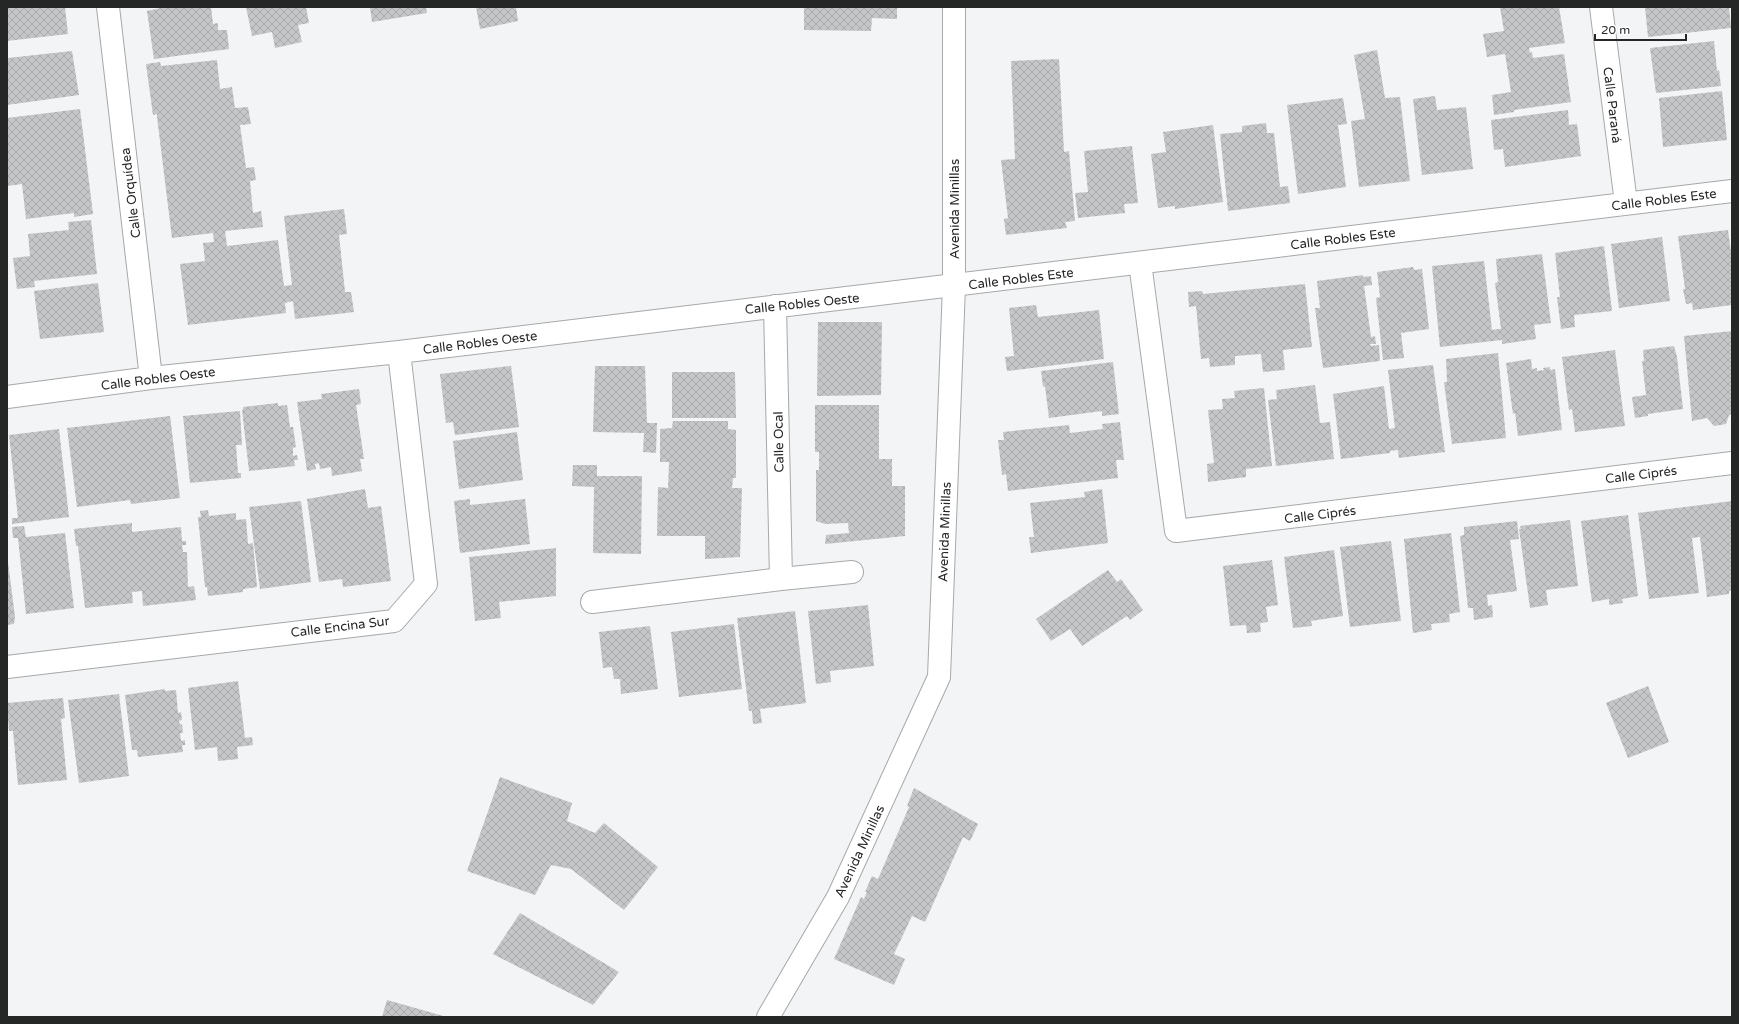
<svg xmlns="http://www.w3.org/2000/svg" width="1739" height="1024" font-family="'Varela Round',sans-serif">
<defs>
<pattern id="building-cross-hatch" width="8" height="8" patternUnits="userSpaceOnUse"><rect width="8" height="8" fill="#c5c6c8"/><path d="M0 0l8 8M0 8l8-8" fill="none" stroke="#a9aaac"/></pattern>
</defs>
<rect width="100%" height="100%" fill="#f2f4f6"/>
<path fill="url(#building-cross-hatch)" d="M7,7H65L68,34L7,41Z
M165,7H211L213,24L218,23V30H227L229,49L154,59L147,11Z
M246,7H306L309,23L298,25L302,42L275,48L272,32L252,36Z
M370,7H426L427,13L372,22Z
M476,7H516L518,21L480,29Z
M804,7H897V19L872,18L871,31L804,30Z
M1500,7H1559L1565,43L1529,48L1530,53L1532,52L1533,58L1564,54L1571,102L1514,110V112L1494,115L1492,95L1511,92L1505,54L1487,57L1483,34L1504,31Z
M1645,7H1729L1731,28L1648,37Z
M1714,41L1717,71L1719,70L1721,86L1656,93L1650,48Z
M1377,50L1385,98L1400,97L1410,181L1359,187L1351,121L1365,119L1354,55Z
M72,51L79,95L7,105V56L8,58Z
M1059,59L1064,152L1069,151L1075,221L1065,222L1067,228L1006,235L1004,219L1008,218L1001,160L1015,159L1011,61Z
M217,60L220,89L232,87L235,108L248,107L251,124L240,125L246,168L254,167L256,180L250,181L253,213L261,211L263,227L225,231L227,246L278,240L284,286L292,285L284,216L344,209L347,234L339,235L345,292H351L354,312L295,319L293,301L285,303L286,313L188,325L180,264L205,261L203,243L214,242L213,233L172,238L157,117V114L153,115L146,64L160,62L161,66Z
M1722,91L1727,140L1663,147L1659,98Z
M1435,96L1437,110L1466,107L1473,169L1422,175L1413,99Z
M1343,98L1347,124L1338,125L1346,187L1298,194L1287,105Z
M80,109L93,214L74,217V213L26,219L22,184L7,186V118Z
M1568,110L1569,125L1577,124L1581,156L1505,167L1503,149L1494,150L1491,120Z
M1266,123L1267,133H1274L1280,187L1288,186L1290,203L1228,211L1220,134L1242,132V126Z
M1213,125L1223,202L1175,209V206L1158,208L1151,154L1166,152L1163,132Z
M1132,146L1138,203L1124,204L1125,213L1078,218L1075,193L1088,192L1084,151Z
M91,220L97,274L34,281L35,287L17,289L13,258L30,256L28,234L69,230L68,222Z
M1728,230L1732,259V305L1693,310L1692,303L1686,304L1683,289H1685L1678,236Z
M1662,237L1670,301L1619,308L1611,244Z
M1604,246L1612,311L1574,315L1575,327L1561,329L1557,297H1560L1555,253Z
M1542,254L1551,323L1534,325L1536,339L1502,344V340L1440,347L1432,266L1484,261L1492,330L1498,329H1501L1495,283L1498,282L1496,259Z
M1413,267L1414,270L1422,269L1429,329L1401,333L1404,358L1383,360L1376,298L1380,297L1377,272Z
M1363,275V277L1371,276L1372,285L1364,286L1371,337L1375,336L1376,344H1370L1371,346L1379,345L1380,361L1323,368L1315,308H1320L1317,281Z
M98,283L104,332L40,339L34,291Z
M1305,284L1312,347L1283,350L1285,370L1263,372L1261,354L1235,356V365L1210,367L1209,358L1201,359L1196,306L1189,307L1188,292L1202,291L1203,294Z
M1036,305L1038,317L1099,310L1104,359L1007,371L1005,357L1014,356L1009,308Z
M818,322H882L881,395L817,396Z
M1732,331V414L1729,415L1726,424L1714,426L1707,418L1692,421L1684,336Z
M1674,346L1677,357L1683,409L1648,414V416L1635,418L1632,397L1646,395L1642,361H1644L1643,350Z
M1615,350L1625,426L1575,432L1572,409L1569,410L1562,357Z
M1498,353L1506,438L1452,444L1444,382H1447L1446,359Z
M1531,359L1532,369L1537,368V371L1544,370L1543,368L1550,367V370L1555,369L1562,430L1518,436L1515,413L1513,414L1506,363Z
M1113,362L1119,414L1102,416V411L1049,418L1045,386L1043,387L1041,371Z
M1433,365L1445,452L1399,458L1398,450L1390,451V453L1341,459L1333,394L1384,386L1389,429L1395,428L1388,370Z
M511,366L519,427L455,435L453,422L446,423L440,374Z
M595,366H645L647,423H657L656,453L643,452L644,433L593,432Z
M672,372H735L736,418H672Z
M1315,385L1320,423L1330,422L1334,459L1276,466L1268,400L1277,399L1276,390Z
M1264,388L1272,466L1246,469V477L1208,482L1207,464L1214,463L1208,410L1223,409L1222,399L1235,398L1234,391Z
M359,389L361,404L356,405L364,459H360L362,471L332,476L331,467L320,469L319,463L315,464L316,469L307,471L297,402L322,399L321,394Z
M278,403V406L287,405L290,427H293L296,447L293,448V456L297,455L298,460H294L295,466L249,471L242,410H243V407Z
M815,405H879V459H892V486H905V536L825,544L826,535L849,533L848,523L825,524L816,521V470H819V452H815Z
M240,411L242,445H236L238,473H241V478L190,483L183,416Z
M170,416L180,498L131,504L130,500L77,507L67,428Z
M673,421H728V429L736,430V478H733L732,488H742L740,557L705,559V536H657L658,487L668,488L669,462H660V429L672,428Z
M1120,422L1124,460H1116L1118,478L1008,491L1006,474L1002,475L998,440H1004L1003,432L1069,425L1070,433L1103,429L1102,424Z
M59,429L69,517L12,524V518H18L9,435Z
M517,432L523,480L459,489L453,441Z
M573,465H597V476H642L641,554L593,553L594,487L572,486Z
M365,489L368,508L381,506L391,581L343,587L342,579L319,582L307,499Z
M1102,489L1108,543L1031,553L1029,537H1034L1030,503L1085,497L1084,492Z
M470,499V505L525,499L530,544L460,553L454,501Z
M301,501L311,582L260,589L249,507Z
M1732,501V590L1729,591V594L1707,597L1700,537L1692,538L1699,593L1649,599L1638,513Z
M208,510L209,516L236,513V520L246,519L248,544L253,543L257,587L243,589V592L208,596L207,587H205L198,517H201L200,511Z
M1628,515L1638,596L1622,599L1623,603L1609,605V599L1592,602L1581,521Z
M1570,520L1578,586L1546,590L1548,605L1530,608L1519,529H1521L1520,526Z
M1517,521L1519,539L1510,540L1517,591L1487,595L1488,606L1492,605L1493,617L1474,620L1473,608H1468L1460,536L1464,535V527Z
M132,523V532L181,527L182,541H186V545H182L183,552H187L188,587L194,586L196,600L143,606L142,591L132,592L133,603L85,608L78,546H76L74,529Z
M24,526L26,537L65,533L74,608L26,614L18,538H13L12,527Z
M1451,533L1460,612L1449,614L1450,622L1431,624L1432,630L1413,633L1404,539Z
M1391,541L1401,621L1350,627L1340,547Z
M556,548V596L499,602L501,618L475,621L469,557Z
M1334,550L1343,616L1311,621L1312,626L1293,628L1284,557Z
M7,554L15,617L14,624L7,625Z
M1272,560L1278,605L1266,607L1268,622L1260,623L1261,632L1247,633L1246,625L1230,626L1223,566Z
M1108,570L1117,582L1121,579L1143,610L1130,620L1127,616L1082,646L1070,629L1051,641L1036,619Z
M868,605L874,666L830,671L831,682L816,684L808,611Z
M795,611L806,703L760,709L762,723L753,724L752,711H749L737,618Z
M734,624L742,689L679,697L671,632Z
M650,626L658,689L621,694L620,679H614L612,667L603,668L599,632Z
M238,681L245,738L252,737L253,745L237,747L238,759L218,761L217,747L195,750L188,688Z
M1648,686L1669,742L1628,758L1606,703Z
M165,689V691L176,690L178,713L181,712L182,720L179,721L180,725L182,724L183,733H180L181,741L185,740V745H182L183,752L138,757L137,750H132L125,695Z
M119,694L129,776L79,783L68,700Z
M63,698L65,718L61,719L67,780L18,785L13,731H9L7,703Z
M500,777L572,803L567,821L595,833L604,823L658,867L624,910L571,869L551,865L535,895L467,871Z
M914,788L978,824L970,841L963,837L925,922L912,916L894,954L905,959L894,985L834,959L861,897L864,899L867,892H865L872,876L878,879L909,807L907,806Z
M520,913L619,972L593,1005L493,954Z
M387,1000L447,1017H382Z"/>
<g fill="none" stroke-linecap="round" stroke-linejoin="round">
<g stroke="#a6a8a9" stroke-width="24">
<path id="minor" d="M108,7L151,378
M1601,7L1626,203
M1140,263L1176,531L1732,463
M775,306L781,579
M7,397L151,378L399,352L1732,191
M592,602L781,579L852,572
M7,667L394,621L426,584L399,352"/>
</g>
<g stroke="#a6a8a9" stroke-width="24">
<path id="tertiary" d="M768,1017L838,897L939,677L954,286V7"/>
</g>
<use href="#minor" stroke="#fff" stroke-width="22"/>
<use href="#tertiary" stroke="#fff" stroke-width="22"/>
</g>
<g text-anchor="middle" stroke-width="3" stroke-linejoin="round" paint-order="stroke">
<g font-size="13" fill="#252626" stroke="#fff">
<text transform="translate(1613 105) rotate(83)" y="5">Calle Paraná</text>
<text transform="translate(130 193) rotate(-97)" y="5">Calle Orquídea</text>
<text transform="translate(1664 199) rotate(-7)" y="5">Calle Robles Este</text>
<text transform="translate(954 209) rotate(-90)" y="5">Avenida Minillas</text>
<text transform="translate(1343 238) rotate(-7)" y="5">Calle Robles Este</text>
<text transform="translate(1021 278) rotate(-7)" y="5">Calle Robles Este</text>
<text transform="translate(802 303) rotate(-6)" y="5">Calle Robles Oeste</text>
<text transform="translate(480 342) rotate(-7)" y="5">Calle Robles Oeste</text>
<text transform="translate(158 378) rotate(-7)" y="5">Calle Robles Oeste</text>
<text transform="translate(778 442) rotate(-91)" y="5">Calle Ocal</text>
<text transform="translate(1641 474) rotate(-7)" y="5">Calle Ciprés</text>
<text transform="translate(1320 514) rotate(-7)" y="5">Calle Ciprés</text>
<text transform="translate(944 532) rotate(-88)" y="5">Avenida Minillas</text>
<text transform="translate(340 626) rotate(-7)" y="5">Calle Encina Sur</text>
<text transform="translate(859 851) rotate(-65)" y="5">Avenida Minillas</text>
</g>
</g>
<rect width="1739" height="1024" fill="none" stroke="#252626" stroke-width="16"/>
<path d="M1595 34v6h91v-6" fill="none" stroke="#252626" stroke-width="2"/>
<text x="1601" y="34" font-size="12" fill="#252626" stroke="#ffffff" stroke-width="3" paint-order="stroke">20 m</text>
</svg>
